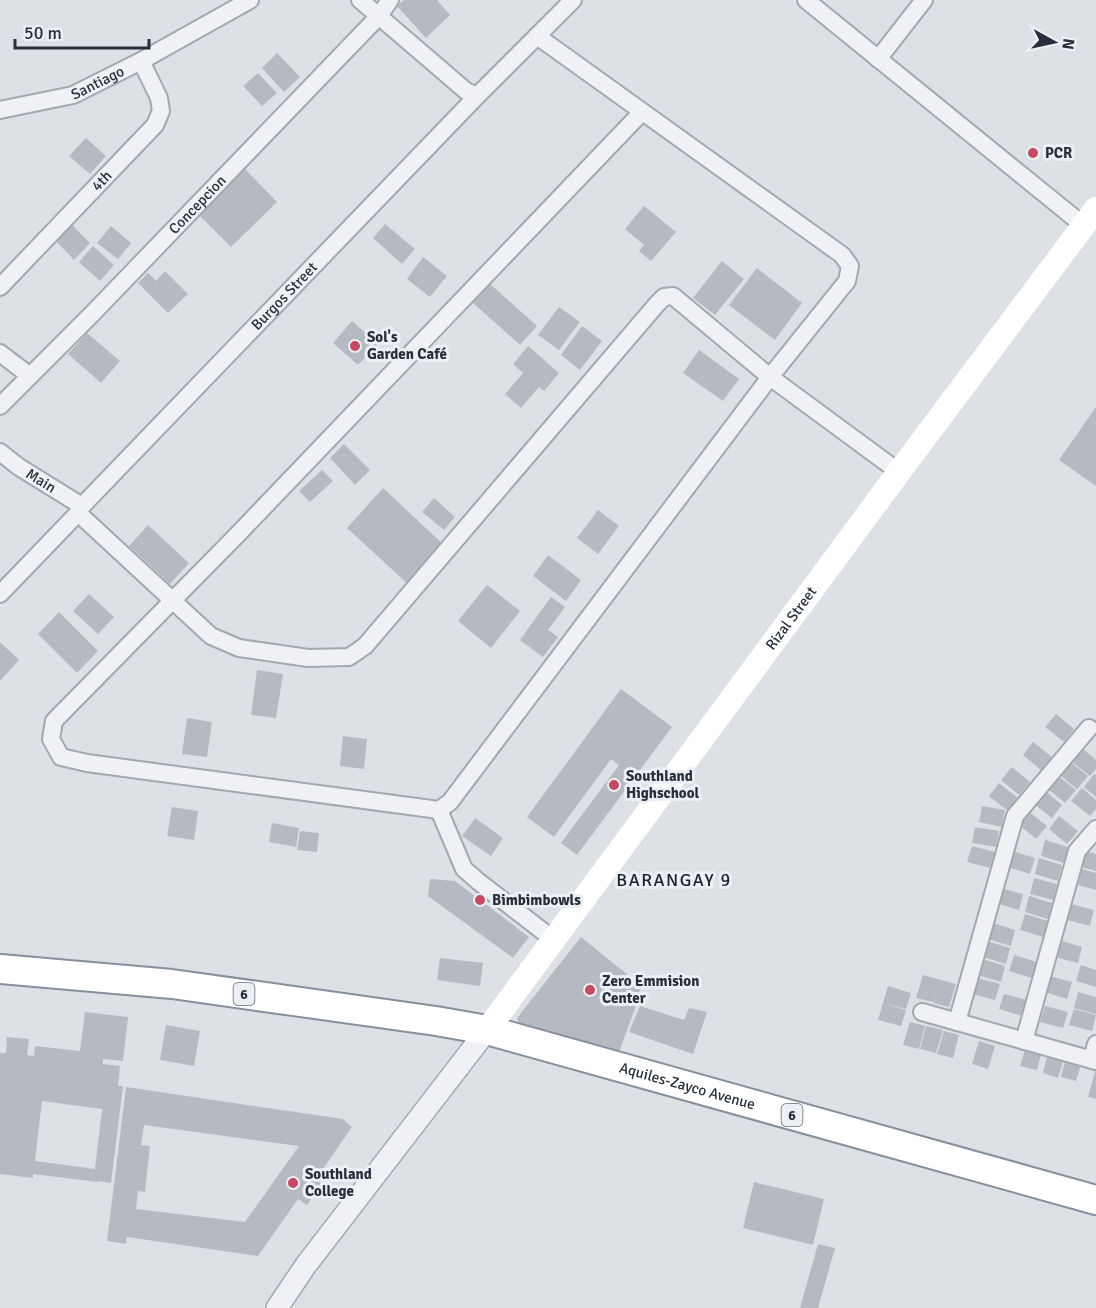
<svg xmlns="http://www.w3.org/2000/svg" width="1096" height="1308" font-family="Signika,sans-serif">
<rect width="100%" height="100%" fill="#dde1e6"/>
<path fill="#b5bac2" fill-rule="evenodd" d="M404,0H437L450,15L426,38L397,6Z
M277,53L300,77L284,92L262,68Z
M258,73L277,93L262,106L243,86Z
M86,138L106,156L90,174L69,156Z
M244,168L277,202L231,247L198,214Z
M644,206L676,232L651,261L639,251L644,245L625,229Z
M385,224L415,249L402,264L373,238Z
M72,225L90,243L74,260L56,241Z
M111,226L131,243L118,259L97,243Z
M93,246L114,265L100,281L79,262Z
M423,257L447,276L430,297L407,279Z
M722,261L744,279L715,315L693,298Z
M757,268L802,303L775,340L729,305Z
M165,271L188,294L168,313L138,283L148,273L156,281Z
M490,284L537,326L520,345L473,303Z
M559,307L580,322L559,350L538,335Z
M352,321L378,344L358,365L333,343Z
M582,326L602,341L580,370L561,355Z
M87,333L120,361L101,383L68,354Z
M528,346L559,373L544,391L539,387L521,408L505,394L523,373L513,364Z
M699,350L739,379L723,401L683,373Z
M1096,407V486L1059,460Z
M344,444L370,470L355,485L330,458Z
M322,470L333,481L310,502L299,491Z
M383,488L445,546L409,585L347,528Z
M434,498L455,517L444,530L422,512Z
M598,510L619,526L598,554L577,538Z
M148,525L189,563L170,584L129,546Z
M548,555L581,580L566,601L533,576Z
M487,585L520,611L491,648L458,621Z
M89,594L114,617L98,634L73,611Z
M551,597L565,607L548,630L558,637L543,657L520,640Z
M59,612L98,651L77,673L38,634Z
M0,642L19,660L0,681Z
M257,670L283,674L276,718L251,715Z
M621,689L672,727L577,855L561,843L619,765L611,759L554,837L527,817Z
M1056,714L1074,729L1064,742L1045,727Z
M187,718L212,722L207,757L182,754Z
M343,736L367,739L364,769L340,766Z
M1033,742L1052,757L1041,770L1023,755Z
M1082,748L1096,760V769L1090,776L1071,761Z
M1069,761L1088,776L1077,789L1059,774Z
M1012,767L1030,782L1019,795L1001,780Z
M1094,774L1096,775V797L1084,787Z
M1057,775L1076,790L1065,803L1047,788Z
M999,783L1018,798L1008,811L989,796Z
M1082,788L1096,800V809L1090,816L1071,801Z
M1044,790L1062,805L1052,818L1033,803Z
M982,806L1005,810L1002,827L979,822Z
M172,807L198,811L194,840L167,836Z
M1028,811L1047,826L1036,839L1018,824Z
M1059,816L1078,831L1067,844L1049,829Z
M475,818L503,838L491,856L462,836Z
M272,823L299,828L296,847L269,842Z
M975,827L999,831L996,847L972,843Z
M300,831L319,833L317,852L297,850Z
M1045,840L1068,847L1064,863L1041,856Z
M972,846L995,852L990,868L967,862Z
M1012,851L1035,858L1030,874L1008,867Z
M1085,851L1096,854V871L1081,867Z
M1039,858L1062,865L1058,881L1035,874Z
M1082,869L1096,873V890L1078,885Z
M1034,878L1057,884L1053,900L1030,894Z
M430,879L455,881L529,937L513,958L428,896Z
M1000,888L1023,894L1019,910L996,903Z
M1029,896L1052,903L1048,919L1025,912Z
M1071,904L1094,910L1090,926L1067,920Z
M1025,914L1048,921L1043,937L1020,930Z
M993,923L1015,930L1011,946L988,939Z
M581,937L639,984L640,995L619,1052L519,1024L517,1018Z
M1059,940L1082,947L1078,963L1055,957Z
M987,941L1010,948L1006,964L983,957Z
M1014,955L1037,962L1032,978L1009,971Z
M440,958L483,963L480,986L437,980Z
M982,959L1005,966L1001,982L978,975Z
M1081,965L1096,970V987L1076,981Z
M923,975L956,984L949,1007L933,1003L938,987L933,1002L916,998Z
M1049,976L1072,982L1067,999L1045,992Z
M977,978L1000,984L995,1000L972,994Z
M888,986L911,993L906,1009L883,1003Z
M1078,992L1096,997V1014L1074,1008Z
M1004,994L1027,1000L1022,1016L999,1009Z
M883,1003L906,1010L901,1026L878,1020Z
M640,1006L684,1020L689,1008L707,1012L693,1054L629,1032Z
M1045,1006L1068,1012L1063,1028L1040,1022Z
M1074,1009L1096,1015L1092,1031L1069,1025Z
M85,1012L128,1017L123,1061L103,1059V1064L120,1066L118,1086H123L111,1183L98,1181V1182L33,1174V1178L0,1174V1053H6L7,1037L29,1039L27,1055L34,1056L35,1046L80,1051ZM42,1101L102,1109L95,1169L35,1161Z
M910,1022L925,1026L919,1049L903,1045Z
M166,1025L200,1031L194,1066L160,1060Z
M926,1026L943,1030L936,1053L920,1049Z
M944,1031L959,1035L953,1058L937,1054Z
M979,1041L995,1046L988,1069L972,1064Z
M1027,1043L1043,1047L1037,1070L1020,1066Z
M1049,1050L1065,1055L1058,1078L1043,1073Z
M1067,1054L1083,1058L1076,1081L1061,1077Z
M1095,1071H1096V1099L1088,1097Z
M126,1087L343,1119L352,1127L316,1179L322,1184L307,1205L298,1199L258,1256L127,1237L126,1244L107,1241ZM144,1125L299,1146L245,1222L136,1209L138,1191L145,1192L150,1146L141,1145Z
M754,1182L824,1199L813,1245L743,1228Z
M818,1244L835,1248L818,1308H800Z"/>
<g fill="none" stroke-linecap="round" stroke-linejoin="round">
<g stroke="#a3a8af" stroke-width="20">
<g id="minor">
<path d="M360,0L466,91L477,96"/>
<path d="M806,0L1083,225"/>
<path d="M537,36L842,255L850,266L847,281L770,377L450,802L439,810L87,763L61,757L51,739L54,721L239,533L642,112"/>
<path d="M878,59L924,0"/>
<path id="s1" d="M0,110L73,95L141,61L250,0"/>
<path id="s2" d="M0,287L155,125L161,111L159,98L141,61"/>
<path d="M0,353L30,376"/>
<path id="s3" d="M0,406L93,313L379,16L390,0"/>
<path id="s4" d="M0,452L19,467L82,506"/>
<path d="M78,513L211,636L239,648L308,658L349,657L365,646L657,304L664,297L673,296L770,377L899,472"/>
<path id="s5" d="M0,594L78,513L82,506L477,96L573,0"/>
<path d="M439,810L464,869L479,882L554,940"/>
<path d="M922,1012L1096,1061"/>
<path d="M957,1022L1015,816L1089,728"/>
<path d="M1024,1041L1077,851L1096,829"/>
<path d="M1092,1060L1096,1044"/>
</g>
</g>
<g stroke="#a3a8af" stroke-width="24">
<path id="tertiary" d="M277,1308L306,1265L487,1030"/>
</g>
<g stroke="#868f9b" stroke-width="32">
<g id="trunk">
<path id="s7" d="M0,969L172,984L436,1021L487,1030L1096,1200"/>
</g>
</g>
<use href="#minor" stroke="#eff1f4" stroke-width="16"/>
<use href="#tertiary" stroke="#eff1f4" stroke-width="21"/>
<path stroke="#fff" stroke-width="24" id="s6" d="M487,1030L899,472L1096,209"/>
<use href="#trunk" stroke="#fff" stroke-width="28"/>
</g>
<g fill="#c34a60" stroke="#ecf0f4" stroke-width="2">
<circle cx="1033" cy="153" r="6"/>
<circle cx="355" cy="346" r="6"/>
<circle cx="614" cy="785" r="6"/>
<circle cx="480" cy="900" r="6"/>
<circle cx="590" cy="990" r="6"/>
<circle cx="293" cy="1183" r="6"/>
</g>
<g text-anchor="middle" stroke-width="6" stroke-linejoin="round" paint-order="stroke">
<g fill="#ecf0f4" stroke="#636972" stroke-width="1.5">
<rect x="233.5" y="983" width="21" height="22" rx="4.5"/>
<rect x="781.5" y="1104" width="21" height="22" rx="4.5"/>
</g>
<g font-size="14" font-weight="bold" fill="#282f3b">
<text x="244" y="999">6</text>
<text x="792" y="1120">6</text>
</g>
<g font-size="15" fill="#282f3b" stroke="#ecf0f4">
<text dy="5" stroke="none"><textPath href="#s1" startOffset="102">Santiago</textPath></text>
<text dy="5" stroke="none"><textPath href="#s2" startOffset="147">4th</textPath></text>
<text dy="5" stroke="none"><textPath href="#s3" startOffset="282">Concepcion</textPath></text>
<text dy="5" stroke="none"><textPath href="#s5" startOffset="412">Burgos Street</textPath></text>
<text dy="5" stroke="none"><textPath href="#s4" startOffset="50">Main</textPath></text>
<text dy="5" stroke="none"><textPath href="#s6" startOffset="512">Rizal Street</textPath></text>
<text dy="5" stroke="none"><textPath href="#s7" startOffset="699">Aquiles-Zayco Avenue</textPath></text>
</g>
<g font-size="15" font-weight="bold" fill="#282f3b" stroke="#ecf0f4" text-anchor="start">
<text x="1045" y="158">PCR</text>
<text x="367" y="342">Sol's<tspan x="367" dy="17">Garden Café</tspan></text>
<text x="626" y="781">Southland<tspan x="626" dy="17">Highschool</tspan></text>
<text x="492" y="905">Bimbimbowls</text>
<text x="602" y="986">Zero Emmision<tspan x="602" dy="17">Center</tspan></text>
<text x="305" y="1179">Southland<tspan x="305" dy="17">College</tspan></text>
</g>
<g font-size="18" letter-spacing="1.5" fill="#1a212c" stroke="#ecf0f4">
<text x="674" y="886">BARANGAY 9</text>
</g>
</g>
<g transform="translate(1054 42) rotate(98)" stroke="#ecf0f4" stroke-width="4.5" paint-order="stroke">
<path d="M0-4.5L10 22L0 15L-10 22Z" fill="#282f3b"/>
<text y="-9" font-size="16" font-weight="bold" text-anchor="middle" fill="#282f3b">N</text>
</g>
<path d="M15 39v9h134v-9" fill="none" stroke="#282f3b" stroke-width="3"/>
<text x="24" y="39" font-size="18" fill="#282f3b" stroke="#ecf0f4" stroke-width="4.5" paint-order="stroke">50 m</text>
</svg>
